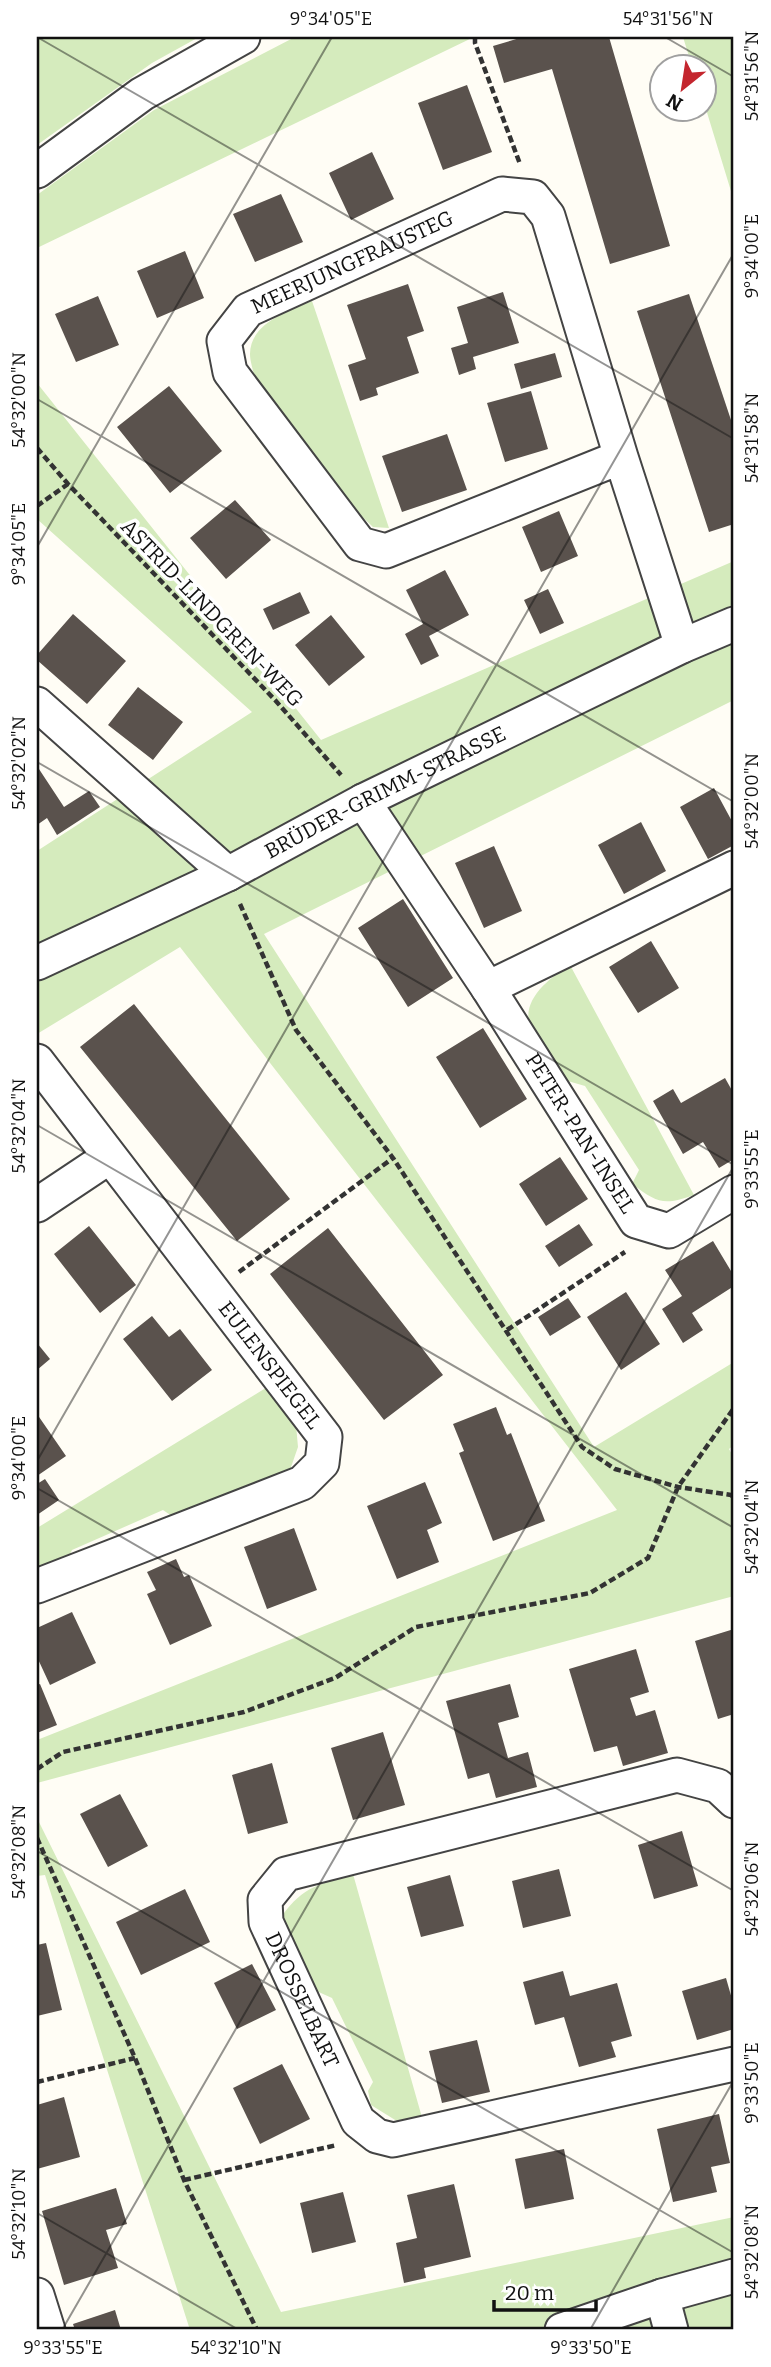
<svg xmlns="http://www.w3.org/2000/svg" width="771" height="2367" font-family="Bitter,serif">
<rect width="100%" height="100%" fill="#fffdf5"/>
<path fill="#d5ebbd" d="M37,37H199L152,63L37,145Z
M295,37H474L37,248V195L154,110Z
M683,37H734V201L705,106L704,66H692Z
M312,301L389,528L373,527L353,508L254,376C253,369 250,361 250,354C250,323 289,311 312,301Z
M37,383L321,740L734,561V700L264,934L594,1447L734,1362V1445L729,1449L734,1458V1596L37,1783V1740L617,1510L180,947L37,1034V851L252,712L37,519Z
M570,965L694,1195C663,1206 658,1203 632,1184L639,1170L585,1086L561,1079C552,1064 535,1043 530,1026C521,999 551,977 570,965Z
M269,1386L296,1425L298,1447L290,1470L271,1485L179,1521L163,1510L72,1550L64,1567L37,1569V1528Z
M37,1818L281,2312L734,2217V2330H190L45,1875L37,1876Z
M353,1874L423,2121L400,2123L371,2105L368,2091L373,2082L332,1998L312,1989L302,1978L282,1916C304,1885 320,1885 353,1874Z"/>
<path fill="#5a524d" d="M523,37H609L670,246L610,264L552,69L504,83L493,46Z
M467,85L492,152L443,170L418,103Z
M372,152L394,199L351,220L329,173Z
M281,194L303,242L255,262L233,214Z
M185,251L204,298L157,318L137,271Z
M408,284L424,331L407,337L419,373L376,388L378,395L360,401L348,365L366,359L347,305Z
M503,292L519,343L473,357L476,369L459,375L451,348L468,343L457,307Z
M689,294L734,429V524L709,532L637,311Z
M98,296L119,345L76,362L55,314Z
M555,353L562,377L521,389L514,364Z
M169,386L222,451L170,493L117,427Z
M531,391L548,449L505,462L487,403Z
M447,434L467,490L402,512L382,456Z
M235,500L271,540L226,579L190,538Z
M559,511L578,556L541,572L522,527Z
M445,570L469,615L429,636L439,656L421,665L405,634L423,624L406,590Z
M548,589L564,623L540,634L524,600Z
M300,592L310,613L273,630L263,609Z
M73,614L126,661L87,704L37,660V655Z
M331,615L365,657L329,686L295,645Z
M138,687L183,722L153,760L108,725Z
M37,766L64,807L89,791L100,807L57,835L47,818L37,825Z
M714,788L734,825V845L708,859L680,807Z
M641,822L666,871L624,894L598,845Z
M494,846L522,911L484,928L455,863Z
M403,899L453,978L408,1007L358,928Z
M651,941L679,988L638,1013L609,967Z
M134,1004L290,1199L237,1241L80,1047Z
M483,1028L527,1099L480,1128L436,1057Z
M725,1078L734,1094V1159L719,1168L703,1142L683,1154L653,1101L673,1089L681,1103Z
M560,1157L588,1199L546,1226L519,1184Z
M579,1224L593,1245L559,1267L545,1246Z
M89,1226L136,1285L100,1313L54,1254Z
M328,1228L443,1375L384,1420L270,1274Z
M713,1241L734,1276V1286L692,1313L703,1330L683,1343L662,1309L682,1296L665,1270Z
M626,1292L660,1344L621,1370L587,1317Z
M568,1298L581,1317L550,1336L538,1317Z
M152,1316L169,1337L180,1329L212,1370L172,1401L123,1339Z
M37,1343L50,1359L37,1370Z
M496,1407L507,1435L511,1433L545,1521L493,1541L459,1453L464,1451L453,1424Z
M37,1414L66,1456L37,1476Z
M45,1479L59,1500L37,1515V1484Z
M425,1482L442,1523L427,1530L439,1562L397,1579L367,1506Z
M294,1528L317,1590L267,1609L244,1547Z
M176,1559L184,1577L189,1575L212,1626L170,1645L147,1594L156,1590L147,1572Z
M72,1612L96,1663L50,1685L37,1657V1628Z
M734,1629V1714L718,1719L695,1641Z
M636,1649L649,1692L630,1698L636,1716L655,1710L668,1753L623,1766L617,1746L594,1752L569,1669Z
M40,1684L57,1725L37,1733V1685Z
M510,1684L519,1717L498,1723L508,1758L528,1752L537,1787L496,1798L489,1773L468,1779L446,1701Z
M383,1732L405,1805L353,1820L331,1748Z
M272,1763L288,1823L248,1834L232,1775Z
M120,1794L148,1846L108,1867L80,1814Z
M682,1831L698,1886L654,1899L638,1845Z
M559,1869L571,1916L523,1928L512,1881Z
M450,1875L464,1926L421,1937L407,1887Z
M185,1889L210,1942L141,1975L116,1922Z
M46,1943L62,2010L37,2016V1945Z
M252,1964L276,2010L237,2029L214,1983Z
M563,1971L570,1996L617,1983L632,2036L611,2042L616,2057L579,2067L564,2017L535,2025L523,1982Z
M726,1978L734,2006V2029L697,2040L682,1991Z
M477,2040L490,2092L442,2103L429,2051Z
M282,2064L310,2119L260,2144L233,2088Z
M64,2097L80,2157L37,2169V2105Z
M719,2114L730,2163L711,2167L717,2192L673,2202L657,2129Z
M564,2149L574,2199L525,2209L515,2159Z
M454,2184L471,2257L424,2268L426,2278L404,2283L396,2243L417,2238L407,2195Z
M116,2188L127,2224L106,2230L118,2268L64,2285L42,2211Z
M343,2192L356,2242L312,2253L300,2203Z
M115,2310L121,2330H75L73,2324Z"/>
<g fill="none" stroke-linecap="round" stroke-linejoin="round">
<g stroke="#444" stroke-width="37">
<g id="minor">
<path d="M37,171L142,94L243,37"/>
<path id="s1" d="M621,457L386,551L360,544L230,372L224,341L248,310L502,194L533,197L548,216L621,457L682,646"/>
<path d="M37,704L228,874"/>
<path id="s2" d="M363,801L488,988L636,1221L669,1231L734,1192"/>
<path id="s3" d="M37,963L228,874L363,801L682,646L734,624"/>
<path d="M488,988L734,868"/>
<path id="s4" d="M37,1061L325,1437L322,1463L302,1483L37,1586"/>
<path d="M37,1205L109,1157"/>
<path id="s5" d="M734,1801L718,1786L677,1775L286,1874L265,1900L266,1922L358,2121L377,2136L393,2140L734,2064"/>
<path d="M37,2295L48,2330"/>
<path d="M662,2296L671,2330"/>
<path d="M562,2330L662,2296L734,2276"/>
</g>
</g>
<path stroke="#333" stroke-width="4.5" stroke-dasharray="7 3.5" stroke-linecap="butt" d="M475,37V43L520,164
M37,448L68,484L275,700L341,775
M37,506L68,484
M240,904L296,1030L393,1158L582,1447L615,1469L678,1487L731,1495L734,1498
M239,1272L393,1158
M507,1330L625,1252
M37,1769L63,1752L244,1712L335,1678L416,1627L590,1593L648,1558L678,1487L734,1408
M37,1838L135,2058L184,2180L257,2330
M37,2082L135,2058
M184,2180L337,2145"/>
<use href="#minor" stroke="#fff" stroke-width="33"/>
</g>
<path fill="none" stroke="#111" stroke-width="2" stroke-opacity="0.45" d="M37,37L734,439M665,37L734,77M37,399L734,802M37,547L332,37M37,762L734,1165M37,1125L734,1528M37,1461L734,253M37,1488L734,1891M37,1851L734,2253M37,2213L239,2330M62,2330L734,1166M590,2330L734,2080"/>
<g text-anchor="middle" stroke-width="7" stroke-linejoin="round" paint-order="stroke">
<g font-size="21" fill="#111" stroke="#fff">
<text dy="7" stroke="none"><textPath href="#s1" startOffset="681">MEERJUNGFRAUSTEG</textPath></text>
<text transform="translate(212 613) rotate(46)" y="7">ASTRID-LINDGREN-WEG</text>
<text dy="7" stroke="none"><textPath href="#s3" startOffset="388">BRÜDER-GRIMM-STRASSE</textPath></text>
<text dy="7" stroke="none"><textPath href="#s2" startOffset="397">PETER-PAN-INSEL</textPath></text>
<text dy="7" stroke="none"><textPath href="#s4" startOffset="383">EULENSPIEGEL</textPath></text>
<text dy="7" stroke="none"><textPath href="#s5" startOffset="609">DROSSELBART</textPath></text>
</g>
</g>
<rect width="771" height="2367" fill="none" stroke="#ffffff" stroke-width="77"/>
<g transform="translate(683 88) rotate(210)"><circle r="33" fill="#ffffff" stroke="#a0a0a0" stroke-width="2"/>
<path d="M0-5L12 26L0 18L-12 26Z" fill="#c4262e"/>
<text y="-10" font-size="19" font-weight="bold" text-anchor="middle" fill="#111111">N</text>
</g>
<path d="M494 2300v10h102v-10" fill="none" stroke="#111111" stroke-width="3.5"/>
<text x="505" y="2300" font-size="21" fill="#111111" stroke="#ffffff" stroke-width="5" paint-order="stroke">20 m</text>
<rect x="38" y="38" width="694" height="2290" fill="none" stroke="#111" stroke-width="2.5"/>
<g font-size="18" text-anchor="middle" fill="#111">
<text x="331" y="25">9°34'05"E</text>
<text x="668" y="25">54°31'56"N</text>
<text transform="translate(752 76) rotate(-90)" y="6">54°31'56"N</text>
<text transform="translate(752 256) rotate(-90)" y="6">9°34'00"E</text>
<text transform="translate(19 400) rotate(-90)" y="6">54°32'00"N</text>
<text transform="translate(752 438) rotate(-90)" y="6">54°31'58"N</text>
<text transform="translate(19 544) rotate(-90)" y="6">9°34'05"E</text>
<text transform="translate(19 763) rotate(-90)" y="6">54°32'02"N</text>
<text transform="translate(752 801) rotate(-90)" y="6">54°32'00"N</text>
<text transform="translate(19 1126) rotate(-90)" y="6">54°32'04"N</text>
<text transform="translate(752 1169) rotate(-90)" y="6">9°33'55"E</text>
<text transform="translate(19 1458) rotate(-90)" y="6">9°34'00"E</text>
<text transform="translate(752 1527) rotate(-90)" y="6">54°32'04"N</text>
<text transform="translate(19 1852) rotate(-90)" y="6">54°32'08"N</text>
<text transform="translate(752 1889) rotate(-90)" y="6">54°32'06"N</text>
<text transform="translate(752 2083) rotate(-90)" y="6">9°33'50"E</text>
<text transform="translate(19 2214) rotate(-90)" y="6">54°32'10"N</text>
<text transform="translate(752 2252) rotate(-90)" y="6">54°32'08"N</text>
<text x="63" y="2354">9°33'55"E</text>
<text x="236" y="2354">54°32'10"N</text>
<text x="591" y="2354">9°33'50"E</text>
</g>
</svg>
